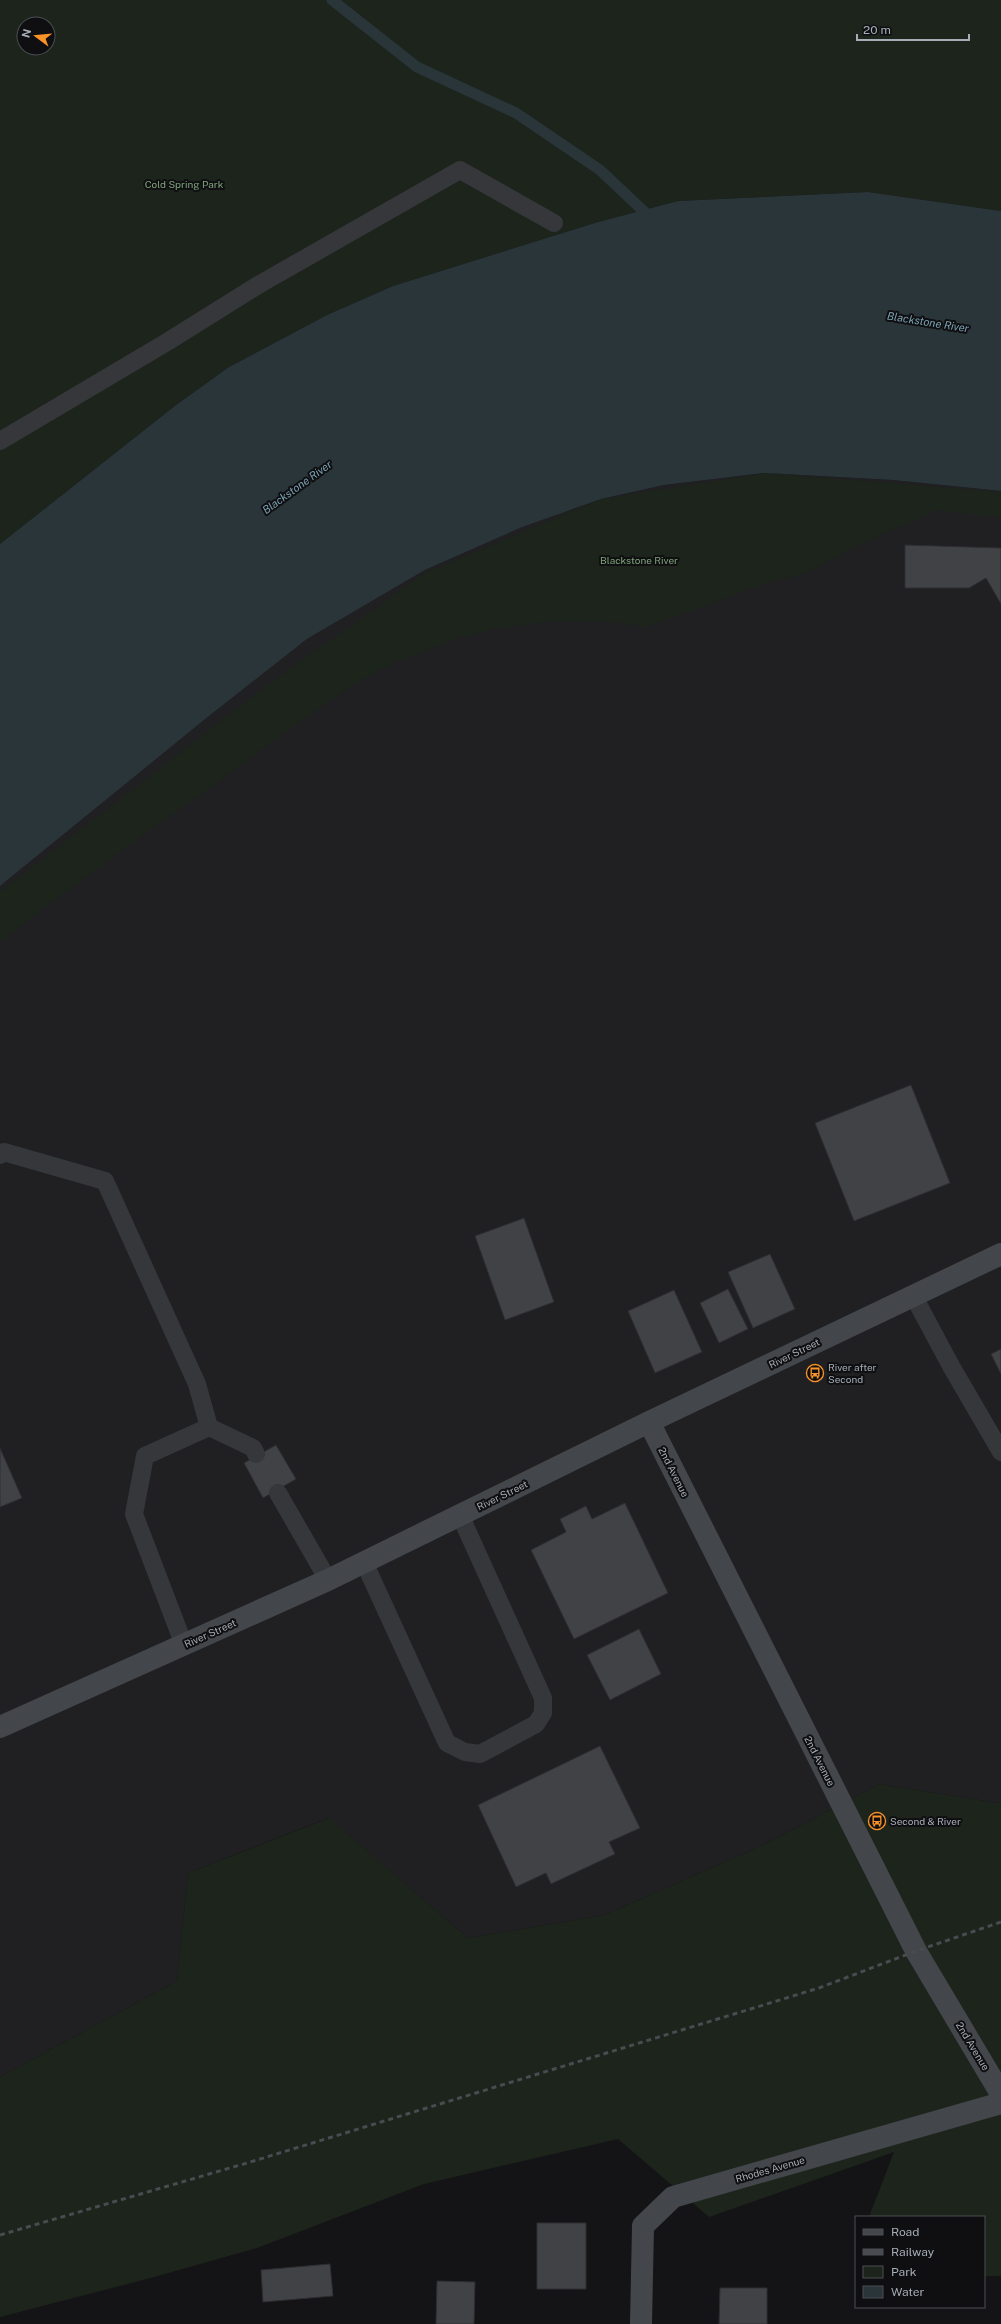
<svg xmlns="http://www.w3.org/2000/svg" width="1001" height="2324" font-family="'Public Sans',sans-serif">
<rect width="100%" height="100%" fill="#141416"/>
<path fill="#202023" d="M765,473L893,480L1001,491V1801L998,1803L879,1784L765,1844L605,1915L468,1938L328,1818L188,1873L177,1981L0,2077V886L209,716L307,639L425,570L520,528L601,499L664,485Z"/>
<path fill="#1c241c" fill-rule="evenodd" d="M0,0H1001V211L868,192L678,201L598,222L393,286L327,315L229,367L176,405L0,544ZM24,24H48V48H24Z
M765,473L1001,492V518L937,510L849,550L807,573L767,583L647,627L611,622L552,621L495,629L456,639L395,662L362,680L331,700L51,902L0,942V892L269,684L425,573L601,499Z
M879,1784L998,1803L1001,1801V2276H984V2217H869L894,2152L709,2217L618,2139L424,2184L257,2248L147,2279L0,2317V2077L177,1981L188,1873L329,1818L468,1938L605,1915L765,1844Z"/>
<path fill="#2a353a" d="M868,192L1001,211V491L893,480L765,473L664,485L601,499L520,528L425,570L307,639L209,716L0,886V544L176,405L229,367L327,315L393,286L598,222L678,201Z"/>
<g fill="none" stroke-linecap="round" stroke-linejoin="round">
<path stroke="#2a353a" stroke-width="11" d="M332,0L417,67L516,113L600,170L653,220"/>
</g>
<path fill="#404246" stroke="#2e2e32" d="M905,545L1001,548V604L986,578L969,588H905Z
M911,1085L950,1183L854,1221L815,1123Z
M524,1218L554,1302L505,1320L475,1236Z
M770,1254L795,1309L753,1328L728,1272Z
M728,1289L748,1329L719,1343L700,1303Z
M674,1290L702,1352L655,1373L628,1311Z
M1001,1349V1374L991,1354Z
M276,1445L296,1479L263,1498L244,1463Z
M0,1448L22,1498L0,1507Z
M625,1503L668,1593L574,1639L531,1550L566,1532L560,1519L586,1506L592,1519Z
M639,1629L661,1674L610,1700L587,1655Z
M600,1746L640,1828L609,1842L615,1854L551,1884L546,1873L516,1887L478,1805Z
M537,2223H586V2289H537Z
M330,2264L333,2296L263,2302L261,2270Z
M437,2281L475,2282L474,2324H436Z
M720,2288H767V2324H719Z"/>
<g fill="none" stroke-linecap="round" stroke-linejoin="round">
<path stroke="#35373b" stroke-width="18" d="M0,441L167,342L260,284L460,170L554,223
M0,1155L4,1152L105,1181L197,1384L209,1427
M913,1295L951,1366L1001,1452
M278,1493L328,1580
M364,1562L447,1743L465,1752L480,1754L536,1724L543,1713V1698L460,1515
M184,1645L134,1514L145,1456L209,1427L253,1448L256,1454"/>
<path stroke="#43464b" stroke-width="22" d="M649,1422L916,1951L1001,2094
M0,1727L328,1580L649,1422L1001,1254
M641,2324L643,2226L673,2197L1001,2103"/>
<path stroke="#484b50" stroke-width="3" stroke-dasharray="5 4" stroke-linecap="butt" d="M0,2235L247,2163L819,1988L916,1951L1001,1922"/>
</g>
<defs>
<g id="bus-ring" transform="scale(0.9)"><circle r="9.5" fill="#0f0f11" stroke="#f99328" stroke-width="1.5"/><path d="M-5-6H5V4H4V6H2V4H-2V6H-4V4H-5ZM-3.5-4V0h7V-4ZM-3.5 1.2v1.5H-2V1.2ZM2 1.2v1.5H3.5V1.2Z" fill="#f99328"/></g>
</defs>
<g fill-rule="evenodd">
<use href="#bus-ring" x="815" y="1373"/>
<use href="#bus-ring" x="877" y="1821"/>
</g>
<g text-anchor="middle" stroke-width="4" stroke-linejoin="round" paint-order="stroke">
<g font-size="10" fill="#7fa37b" stroke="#0f0f11">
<text x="184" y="188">Cold Spring Park</text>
<text x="639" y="564">Blackstone River</text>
</g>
<g font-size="10" fill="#a5adb7" stroke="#0f0f11">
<text transform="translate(794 1353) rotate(-26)" y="4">River Street</text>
<text transform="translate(674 1472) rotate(63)" y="4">2nd Avenue</text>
<text transform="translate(502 1495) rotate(-26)" y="4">River Street</text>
<text transform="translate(210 1633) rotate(-24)" y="4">River Street</text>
<text transform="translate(820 1761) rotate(63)" y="4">2nd Avenue</text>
<text transform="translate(973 2046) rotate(59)" y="4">2nd Avenue</text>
<text transform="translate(770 2169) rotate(-16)" y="4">Rhodes Avenue</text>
</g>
<g font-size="10" fill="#a5adb7" stroke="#0f0f11" text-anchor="start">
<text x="828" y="1371">River after<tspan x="828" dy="12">Second</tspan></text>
<text x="890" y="1825">Second &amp; River</text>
</g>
<g font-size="11" font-style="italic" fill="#7aa1b3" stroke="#0f0f11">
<text transform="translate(928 322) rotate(9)" y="4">Blackstone River</text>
<text transform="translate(297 487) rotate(-36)" y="4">Blackstone River</text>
</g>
</g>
<rect x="855" y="2216" width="130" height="92" fill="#0f0f11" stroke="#4b4e53"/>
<rect x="863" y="2229" width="20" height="6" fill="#43464b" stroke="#4b4e53"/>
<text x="891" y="2236" font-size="12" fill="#a5adb7">Road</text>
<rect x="863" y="2249" width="20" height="6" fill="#484b50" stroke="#4b4e53"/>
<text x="891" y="2256" font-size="12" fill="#a5adb7">Railway</text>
<rect x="863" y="2266" width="20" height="12" fill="#1c241c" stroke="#4b4e53"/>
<text x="891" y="2276" font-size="12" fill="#a5adb7">Park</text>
<rect x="863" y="2286" width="20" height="12" fill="#2a353a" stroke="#4b4e53"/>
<text x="891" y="2296" font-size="12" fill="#a5adb7">Water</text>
<g transform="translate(36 36) rotate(286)"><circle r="19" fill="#0f0f11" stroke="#4b4e53"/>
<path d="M0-3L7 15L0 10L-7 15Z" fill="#f99328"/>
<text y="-6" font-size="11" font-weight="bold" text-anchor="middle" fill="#a5adb7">N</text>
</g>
<path d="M857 34v6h112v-6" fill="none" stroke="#a5adb7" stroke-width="2"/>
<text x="863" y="34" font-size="12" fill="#a5adb7" stroke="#0f0f11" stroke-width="3" paint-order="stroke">20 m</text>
</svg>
